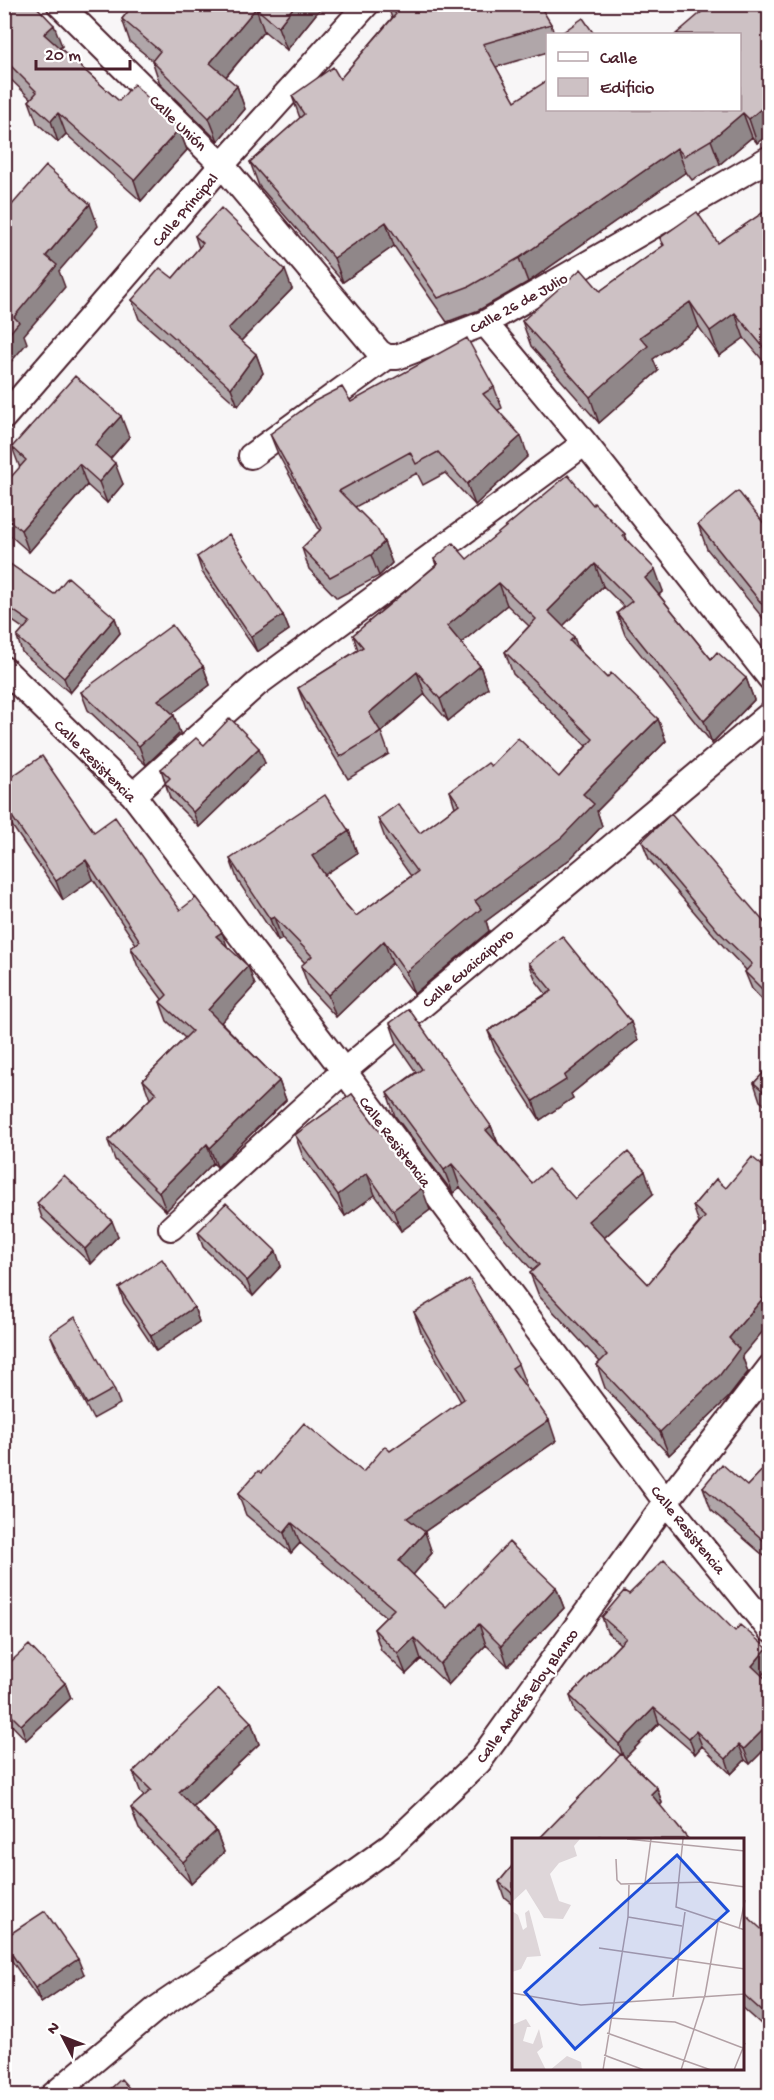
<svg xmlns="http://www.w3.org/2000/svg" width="774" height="2100" font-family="'Gochi Hand',sans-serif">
<rect width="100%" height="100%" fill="#f8f6f7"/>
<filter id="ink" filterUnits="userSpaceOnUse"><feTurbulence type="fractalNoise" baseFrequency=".0167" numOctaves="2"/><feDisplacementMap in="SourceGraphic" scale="12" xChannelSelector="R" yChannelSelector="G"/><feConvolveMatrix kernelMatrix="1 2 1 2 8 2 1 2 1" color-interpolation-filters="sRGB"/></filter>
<g filter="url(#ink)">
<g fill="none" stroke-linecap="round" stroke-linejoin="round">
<g stroke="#4a1f2b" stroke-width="28">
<path id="street" d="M59,4L222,165L379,352L387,357H397L485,323L770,158
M485,323L585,443L770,678
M4,417L222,165L367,4
M251,456L387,357
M4,669L133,795L344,1071L666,1502L770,1630
M133,795L257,684L585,443
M171,1228L344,1071L770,714
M52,2096L156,2009L286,1921L391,1846L479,1762L666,1502L770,1367"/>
</g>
<use href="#street" stroke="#fff" stroke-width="24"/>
</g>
<path fill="#b0a6a9" stroke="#4a1f2b" stroke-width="1.5" d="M4,4L62,46L60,48L119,101L179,129L187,150L141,201L66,134L58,142L37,123L29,101L31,99L4,73Z
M134,4H324L287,50L264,31L226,77L237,86L245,109L218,141L160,84L152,60L130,42L122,19Z
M387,4H551L542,11L551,24L554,34H548V52L496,67L515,101L740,110L770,4V133L757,143L752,137L720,164L692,180L686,172L528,282L479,310L447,322L394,246L343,282L259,186L250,162L300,118L292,96L340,79L392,18Z
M770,208V369L744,338L719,356L699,327L653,359L658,371L599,423L531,346L522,321L600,291L663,246L660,238L718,243Z
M195,236L292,289L241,341L256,354L263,373L238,406L139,319L132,300L173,278L199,248Z
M494,387L502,408L498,410L528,456L475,505L445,473L423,485L417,473L355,507L384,542L392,563L379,576L337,598L309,569L302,548L320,531L278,454L270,434L351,402Z
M129,437L110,459L123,484L107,503L87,485L29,552L4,530V485L20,468L12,447Z
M593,505L625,534L628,542L663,591L659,595L711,659L746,678L754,700L712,743L625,635L617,613L624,607L603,586L563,626L579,650L607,678L658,719L666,741L597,811L602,826L570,859L486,921L489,931L414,994L392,963L336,1017L309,988L301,966L305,963L282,939L278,941L238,881L230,859L349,831L357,853L324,875L340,898L356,916L411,876L386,841L378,819L420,833L455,807L450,791L491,766L559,777L586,746L513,674L505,652L529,626L507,605L461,643L480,666L488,688L448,721L425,694L381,732L389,754L348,779L306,710L298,688L358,650L353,635L436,565L434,559H467Z
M698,524L770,531V627L707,549Z
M197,557L283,615L289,630L257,652L202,572Z
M4,560L54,594L115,618L120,633L70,693L22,652L17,637L24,629L4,615Z
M203,666L210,685L172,713L180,733L146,765L88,710L81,692Z
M204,745L265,763L199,827L170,798L161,769Z
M4,782L94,832L180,910L228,948L255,985L221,1022L279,1081L286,1100L217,1167L213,1163L166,1211L115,1160L108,1141L150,1099L143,1080L185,1038L167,1021L160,1002L162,999L138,967L131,948L136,944L93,879L63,900L4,814Z
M642,841L770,929V1008L752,989L745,972L746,970L725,948L649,859Z
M529,963L638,1040L571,1094L573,1098L540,1120L495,1050L488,1031L546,994L536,981Z
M390,1023L491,1126L498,1143L532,1183L575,1199L653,1194L604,1238L648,1284L699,1223L693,1206L716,1179L742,1356L748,1372L728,1398L669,1455L605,1388L597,1365L600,1362L539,1296L530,1273L533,1271L460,1187L453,1193L395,1116L387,1093L416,1072L398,1046Z
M770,1066V1109L760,1101L754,1083Z
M352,1094L430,1210L401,1231L375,1195L345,1216L303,1157L295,1135Z
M37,1203L118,1236L91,1264L42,1218Z
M198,1232L281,1266L253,1296L203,1247Z
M119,1288L194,1307L199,1322L156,1351L124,1303Z
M414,1312L518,1364L526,1385L525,1386L556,1441L424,1532L432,1553L413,1575L446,1607L556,1587L564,1608L508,1666L486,1645L448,1685L421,1659L406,1674L381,1650L374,1629L386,1617L300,1543L291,1553L246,1515L238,1494L261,1473L363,1472L390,1451L461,1402L421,1332Z
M50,1334L114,1389L120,1404L93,1419L56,1349Z
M770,1462V1561L711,1510L703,1487L747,1486Z
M629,1594L735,1631L767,1648L770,1654V1666L762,1675L770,1683V1744L750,1764L745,1760L731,1774L702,1746L695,1754L659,1723L625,1758L657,1788L662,1803L660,1806L688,1839H539L621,1755L575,1711L570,1696L620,1644L607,1632L602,1617Z
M4,1668L65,1683L71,1698L26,1740L4,1717Z
M251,1722L259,1744L193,1807L216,1831L224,1852L191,1884L139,1829L131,1808L144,1796L141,1793L133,1772Z
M770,1836V1858L764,1843Z
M513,1865V1904L504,1897L499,1882Z
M742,1920L770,1937V2032L742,2007Z
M4,1943L84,1974L41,2003L7,1954L4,1946Z"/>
<path fill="#908789" stroke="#4a1f2b" stroke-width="1.5" d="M296,4H324L287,50L278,27Z
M535,4H551L538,14Z
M256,8L264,31L218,86L210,63Z
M54,25L62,46L52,56L44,34Z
M237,86L245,109L218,141L209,118Z
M770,101V133L757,143L749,119Z
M58,113L66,134L58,142L51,121Z
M743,113L752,137L720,164L711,140Z
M179,129L187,150L141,201L134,180Z
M677,148L686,172L528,282L519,258Z
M90,204L98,226L59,271L65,287L24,335L27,343L4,370V340L14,317L46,256Z
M386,222L394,246L343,282L334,258Z
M285,270L292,289L235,347L228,329Z
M690,302L699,327L653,359L658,371L599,423L590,397L640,337Z
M735,313L744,338L719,356L710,331Z
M256,354L263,373L238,406L231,388Z
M121,416L129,437L103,467L95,445Z
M521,436L528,456L475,505L467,484Z
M115,463L123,484L107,503L99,482Z
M79,464L87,485L29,552L21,530Z
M384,542L392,563L379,576L371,555Z
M595,564L603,586L556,633L548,611Z
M655,569L663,591L653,600L645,578Z
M499,583L507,605L455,648L447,626Z
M283,615L289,630L257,652L251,637Z
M115,618L120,633L70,693L64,678Z
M574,637L582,659L570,641Z
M203,666L210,685L165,719L158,700Z
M480,666L488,688L448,721L440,699Z
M417,672L425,694L377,735L369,713Z
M746,678L754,700L712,743L704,721Z
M174,715L180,733L146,765L139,746Z
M658,719L666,741L597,811L602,826L570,859L486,921L489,931L414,994L406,972L475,901Z
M259,748L265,763L199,827L193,812Z
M349,831L357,853L320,878L312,856Z
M86,860L93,879L63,900L56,881Z
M274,917L282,939L278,941L270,919Z
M222,932L229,951L216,936Z
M384,941L392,963L336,1017L328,995Z
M248,966L255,985L215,1029L208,1010Z
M631,1022L638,1040L571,1094L573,1098L540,1120L533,1101Z
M279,1081L286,1100L217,1167L210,1148Z
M491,1126L500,1149L486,1130Z
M207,1144L213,1163L166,1211L159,1192Z
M452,1164L460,1187L453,1193L444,1170Z
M645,1171L653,1194L597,1244L588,1221Z
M367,1173L375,1195L345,1216L338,1195Z
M422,1188L430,1210L401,1231L393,1210Z
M112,1221L118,1236L91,1264L85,1249Z
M276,1251L281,1266L253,1296L247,1281Z
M770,1290V1323L742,1356L748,1372L728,1398L669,1455L660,1432L729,1338Z
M194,1307L199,1322L156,1351L151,1336Z
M549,1420L556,1441L415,1538L407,1518Z
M292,1523L300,1543L291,1553L284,1533Z
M425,1532L432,1553L407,1582L399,1561Z
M556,1587L564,1608L508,1666L501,1646Z
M479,1624L486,1645L448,1685L440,1664Z
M414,1638L421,1659L406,1674L398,1654Z
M767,1648L770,1654V1666L757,1681L752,1666Z
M65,1683L71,1698L26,1740L21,1725Z
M654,1708L659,1723L624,1759L619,1744Z
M251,1722L259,1744L186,1813L179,1792Z
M770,1723V1744L750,1764L744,1749Z
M696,1731L702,1746L695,1754L689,1738Z
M739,1745L745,1760L731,1774L726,1759Z
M657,1788L662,1803L656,1809L651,1794Z
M216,1831L224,1852L191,1884L183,1862Z
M78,1959L84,1974L41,2003L35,1988Z
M770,2008V2027L764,2013Z"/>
<path fill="#cdc1c4" stroke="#4a1f2b" stroke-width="1.5" d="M4,4H34L54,25L44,34L119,101L134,84L179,129L134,180L58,113L51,121L29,101L37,92L4,59Z
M134,4H296L278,27L256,8L210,63L237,86L209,118L152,61L160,51L122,19Z
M387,4H539L551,24L483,44L515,101L548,80V110H740V34H676L711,4H770V101L749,119L743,113L711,140L684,156L677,148L519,258L470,286L438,298L386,222L334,258L250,162L304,114L292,96L333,67L340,79L396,14Z
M583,18L594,34H565L563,32Z
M46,166L90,204L46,256L57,265L14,317L19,322L4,340V214Z
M221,208L285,270L228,329L256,354L231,388L132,300L160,268L173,278L203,243L195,236Z
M770,208V355L735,313L710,331L690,302L640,337L648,346L590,397L522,321L581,269L600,291L664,245L660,238L697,212L718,243Z
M467,338L494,387L483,394L521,436L467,484L438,452L416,464L410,452L339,491L377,529L384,542L371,555L330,577L302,548L322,528L270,434L313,402L342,387L351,402Z
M75,376L121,416L95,445L115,463L99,482L79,464L21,530L4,516V485L26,460L12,447Z
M568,475L593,505L594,503L625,534L623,536L655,569L645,578L711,659L717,652L746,678L704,721L617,613L632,601L595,564L548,611L574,637L570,641L607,678L611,673L658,719L583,794L594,804L562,837L475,901L481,909L406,972L384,941L328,995L301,966L312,956L274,917L270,919L230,859L325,795L349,831L312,856L340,898L356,916L417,872L378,819L398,804L420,833L459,804L450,791L488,763L491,766L518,738L559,777L593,739L505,652L536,619L499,583L447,626L480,666L440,699L417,672L369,713L381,732L340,757L298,688L363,647L353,635L438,564L434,559L453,543L467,559Z
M738,491L770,531V614L698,524Z
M229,534L283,615L251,637L197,557Z
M4,560L54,594L68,577L115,618L64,678L17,637L30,622L4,604Z
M172,625L203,666L158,700L174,715L139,746L81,692Z
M230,718L259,748L193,812L165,783L170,778L161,769L196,738L204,745Z
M42,756L94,832L115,817L180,910L196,898L222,932L216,936L248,966L208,1010L279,1081L210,1148L207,1144L159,1192L108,1141L156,1093L143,1080L192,1031L160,1002L167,995L131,948L140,941L86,860L56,881L4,805V782Z
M671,814L770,929V997L745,972L752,964L718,931L642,841Z
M562,936L631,1022L564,1076L566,1080L533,1101L488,1031L552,991L529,963Z
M409,1009L491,1126L486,1130L532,1183L548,1169L575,1199L628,1152L645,1171L588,1221L648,1284L705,1217L693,1206L716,1179L726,1188L752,1157L770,1172V1290L729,1338L739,1349L720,1375L660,1432L597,1365L607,1355L530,1273L539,1265L452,1164L444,1170L387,1093L422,1069L390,1023Z
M770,1066V1097L754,1083Z
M352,1094L422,1188L393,1210L367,1173L338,1195L295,1135Z
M64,1175L112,1221L85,1249L37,1203Z
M226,1203L276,1251L247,1281L198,1232Z
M162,1259L194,1307L151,1336L119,1288Z
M469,1279L518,1364L512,1368L549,1420L407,1518L425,1532L399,1561L446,1607L509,1542L556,1587L501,1646L479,1624L440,1664L414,1638L398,1654L374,1629L394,1609L292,1523L284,1533L238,1494L258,1471L261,1473L304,1423L363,1472L385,1446L390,1451L464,1399L414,1312Z
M75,1317L114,1389L87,1404L50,1334Z
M770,1462V1546L703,1487L722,1464L747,1486Z
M664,1560L735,1631L740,1625L767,1648L752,1666L770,1683V1723L744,1749L739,1745L726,1759L696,1731L689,1738L654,1708L619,1744L570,1696L626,1638L602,1617L624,1591L629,1594Z
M29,1645L65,1683L21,1725L4,1708V1668Z
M219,1689L251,1722L179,1792L216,1831L183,1862L131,1808L151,1790L133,1772Z
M621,1754L657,1788L651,1794L688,1839H602L600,1836L598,1839H539Z
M770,1836V1847L764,1843Z
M513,1865V1894L499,1882Z
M45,1911L78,1959L35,1988L4,1943V1938Z
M747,1916L770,1937V2008L764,2013L742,1993V1920Z
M121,2079L136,2096H103Z"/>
</g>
<g text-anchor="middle" stroke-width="4.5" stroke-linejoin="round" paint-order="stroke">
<g font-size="16" fill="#4a1f2b" stroke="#fff">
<text transform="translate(179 122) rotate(44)" y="6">Calle Unión</text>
<text transform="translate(184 209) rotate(-49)" y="6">Calle Principal</text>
<text transform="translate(518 302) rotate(-29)" y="6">Calle 26 de Julio</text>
<text transform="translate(96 760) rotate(45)" y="6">Calle Resistencia</text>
<text transform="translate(467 967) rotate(-40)" y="6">Calle Guaicaipuro</text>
<text transform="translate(396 1141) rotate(53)" y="6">Calle Resistencia</text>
<text transform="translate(689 1529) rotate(51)" y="6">Calle Resistencia</text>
<text transform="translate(526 1695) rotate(-54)" y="6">Calle Andrés Eloy Blanco</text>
</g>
</g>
<g transform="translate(512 1838)">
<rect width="232" height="232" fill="#f8f6f7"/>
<path d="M0,1H68L62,8L65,18L47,25L38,36L47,63L59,67L51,81L32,80L14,51L0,64ZM17,72L29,118L15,119L9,131L0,134V73L6,77L11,92L15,89L13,75ZM14,181L19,189H15L11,203L21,206L27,191L31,209L25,214L34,232H0V187ZM55,218L69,224L70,232H38Z" fill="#ded6d9"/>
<path fill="none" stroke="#b2a0a5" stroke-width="1.5" d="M115,1L233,13M171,1L164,69L233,92M104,21L105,42L109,46L197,44L233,49M133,45L139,1M116,79L170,88M227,91L233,62M87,110L233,131M0,155L69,167L233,156M161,159L173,74M97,180L163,184L231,210M95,195L199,232M92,217L132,232M91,232L116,79L117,47M169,232L193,157L206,84M222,232L233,205"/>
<path fill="#1d4ed8" fill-opacity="0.15" stroke="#1d4ed8" stroke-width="3" d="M165,17L216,73L63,211L13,154Z"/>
<rect width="232" height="232" fill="none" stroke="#4a1f2b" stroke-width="3"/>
</g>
<rect width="774" height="2100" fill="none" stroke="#fff" stroke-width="24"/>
<rect x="12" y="12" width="750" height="2076" fill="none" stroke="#4a1f2b" stroke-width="2" filter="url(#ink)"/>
<rect x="546" y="33" width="195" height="78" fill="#ffffff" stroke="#b7a5aa" stroke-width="1.5"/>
<rect x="558" y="52" width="30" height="9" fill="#ffffff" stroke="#b7a5aa" stroke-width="1.5"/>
<text x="600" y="63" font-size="18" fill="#4a1f2b">Calle</text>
<rect x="558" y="78" width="30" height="18" fill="#cdc1c4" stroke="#b7a5aa" stroke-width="1.5"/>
<text x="600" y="93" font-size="18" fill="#4a1f2b">Edificio</text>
<g transform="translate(63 2037) rotate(312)" stroke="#ffffff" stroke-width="4.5" paint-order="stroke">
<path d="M0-4.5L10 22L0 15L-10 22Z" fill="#4a1f2b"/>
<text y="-9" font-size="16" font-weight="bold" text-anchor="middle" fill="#4a1f2b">N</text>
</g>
<path d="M36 60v9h94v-9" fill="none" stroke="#4a1f2b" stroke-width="3"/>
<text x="45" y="60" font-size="18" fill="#4a1f2b" stroke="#ffffff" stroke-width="4.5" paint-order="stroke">20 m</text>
</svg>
